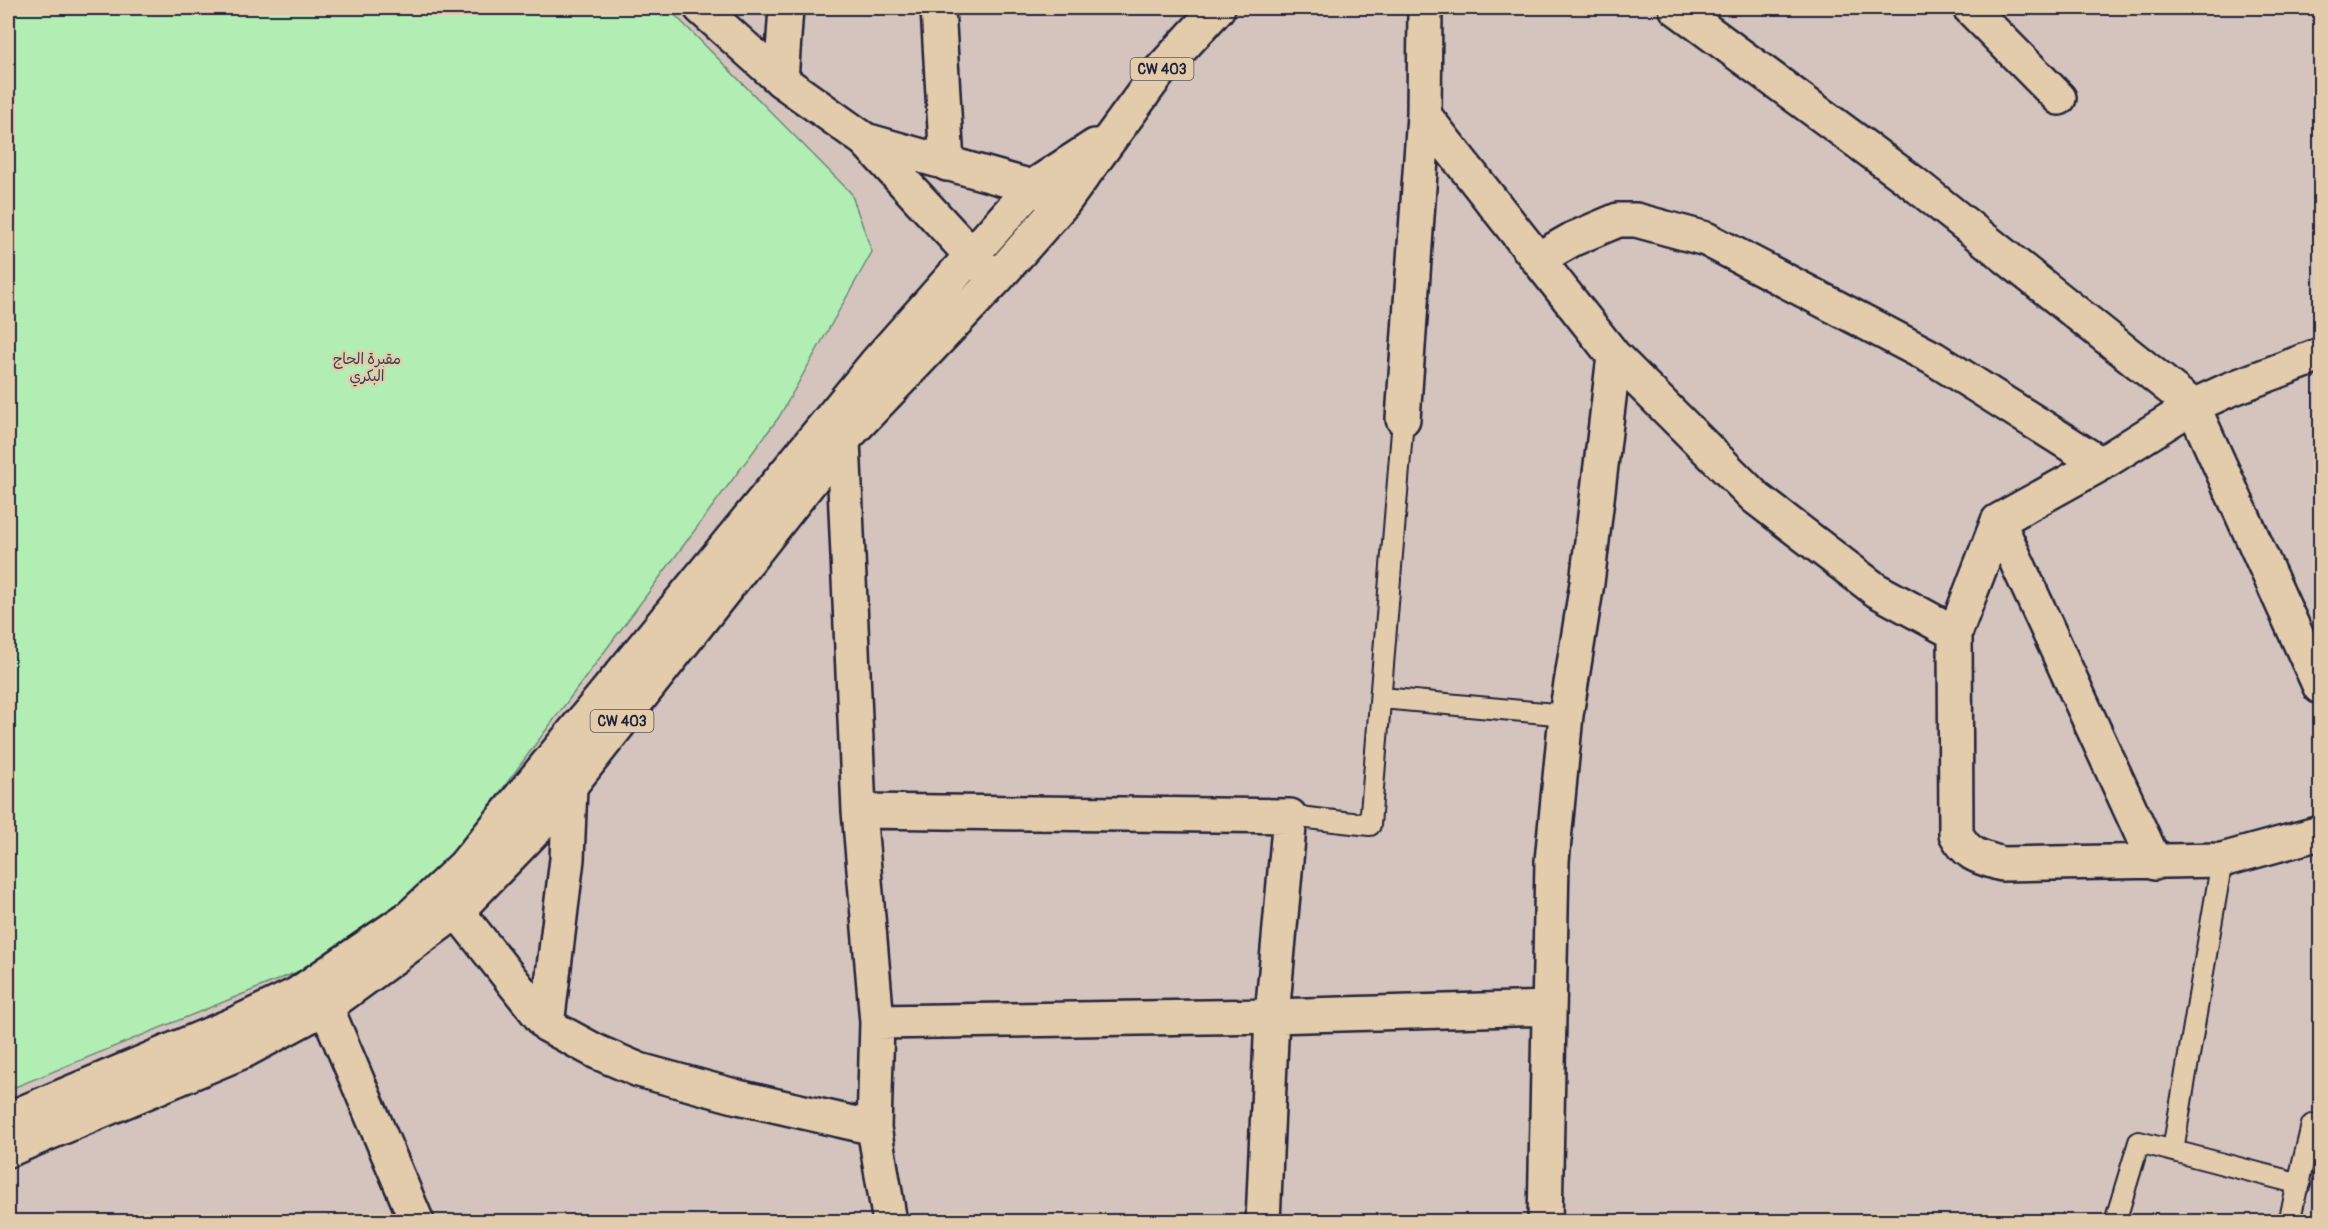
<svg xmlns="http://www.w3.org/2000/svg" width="2328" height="1229" font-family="Pangolin,'Playpen Sans Arabic',sans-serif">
<rect width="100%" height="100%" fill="#d5c4bd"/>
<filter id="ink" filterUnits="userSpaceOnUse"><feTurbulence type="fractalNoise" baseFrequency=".0167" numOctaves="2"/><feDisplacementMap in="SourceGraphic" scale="12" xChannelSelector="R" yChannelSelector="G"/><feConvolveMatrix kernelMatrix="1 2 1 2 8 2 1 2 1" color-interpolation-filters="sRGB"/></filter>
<g filter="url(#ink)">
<path fill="#b2eeb3" stroke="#6a8877" stroke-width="1.5" d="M8,8H668L851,193L872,252L779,417L442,870L359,940L314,965L8,1090Z"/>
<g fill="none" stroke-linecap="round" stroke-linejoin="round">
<g stroke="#22223b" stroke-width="24">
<path id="service" d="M1382,698L1566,715
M1290,816L1370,825L1403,419
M2173,1150L2222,860
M2115,1222L2139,1142L2300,1184
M2289,1222L2312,1125H2320"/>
</g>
<g stroke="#22223b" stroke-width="38">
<path id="minor" d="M938,8L947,164
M1425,8L1424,115L1614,356L1756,498L1876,590L1955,633L1956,834C1968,856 1979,857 2002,864L2222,860L2320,833
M1676,8L1911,181L2193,406L2320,687
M1970,8L2059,98
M781,80L786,8
M1538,259L1573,239L1618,220H1636L1706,239L1933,358L2101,464
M1403,419L1424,115
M843,440L859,811L877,1022L874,1128L890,1222
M1998,521L2155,863
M1955,633L1998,521L2101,464L2193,406L2228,390L2320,355
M859,811L1290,816L1272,1016L1263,1222
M457,911L547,1025L597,1052L639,1070L738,1097L874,1128
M326,1007L417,1222
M877,1022L1272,1016L1549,1008
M547,1025L567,859L570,787
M1545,1222L1552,861L1566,715L1587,583L1614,356"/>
</g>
<g stroke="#22223b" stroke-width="38">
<path id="tertiary" d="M701,8L781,80L865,140L971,255L992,276
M865,140L1032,187L1055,199"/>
</g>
<g stroke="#22223b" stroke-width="38">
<path id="primary" d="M8,1119L237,1023L296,995L410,917L464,866L876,363L1032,187L1095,146
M8,1150L244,1051L326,1007L457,911L536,829L843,440L996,279L1063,203L1159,72L1218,8"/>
</g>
<use href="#service" stroke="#e3ccac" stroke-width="20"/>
<use href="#minor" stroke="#e3ccac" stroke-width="33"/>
<use href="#tertiary" stroke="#e3ccac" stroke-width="33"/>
<use href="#primary" stroke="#e3ccac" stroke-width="33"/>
</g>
</g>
<g text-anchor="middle" stroke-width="5" stroke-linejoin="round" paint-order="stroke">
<g fill="#e3ccac" stroke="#5c555d" stroke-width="1.5">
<rect x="1130.5" y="58" width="63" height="22" rx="4.5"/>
<rect x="590.5" y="710" width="63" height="22" rx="4.5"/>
</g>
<g font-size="14" font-weight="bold" fill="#22223b">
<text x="1162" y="74">CW 403</text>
<text x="622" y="726">CW 403</text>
</g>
<g font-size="15" fill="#38414d" stroke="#e3ccac">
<text x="367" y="364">مقبرة الحاج<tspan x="367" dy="17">البكري</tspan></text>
</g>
</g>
<rect width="2328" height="1229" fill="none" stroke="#e3ccac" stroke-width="30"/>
<rect x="15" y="15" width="2298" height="1199" fill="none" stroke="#22223b" stroke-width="2" filter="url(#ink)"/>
</svg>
